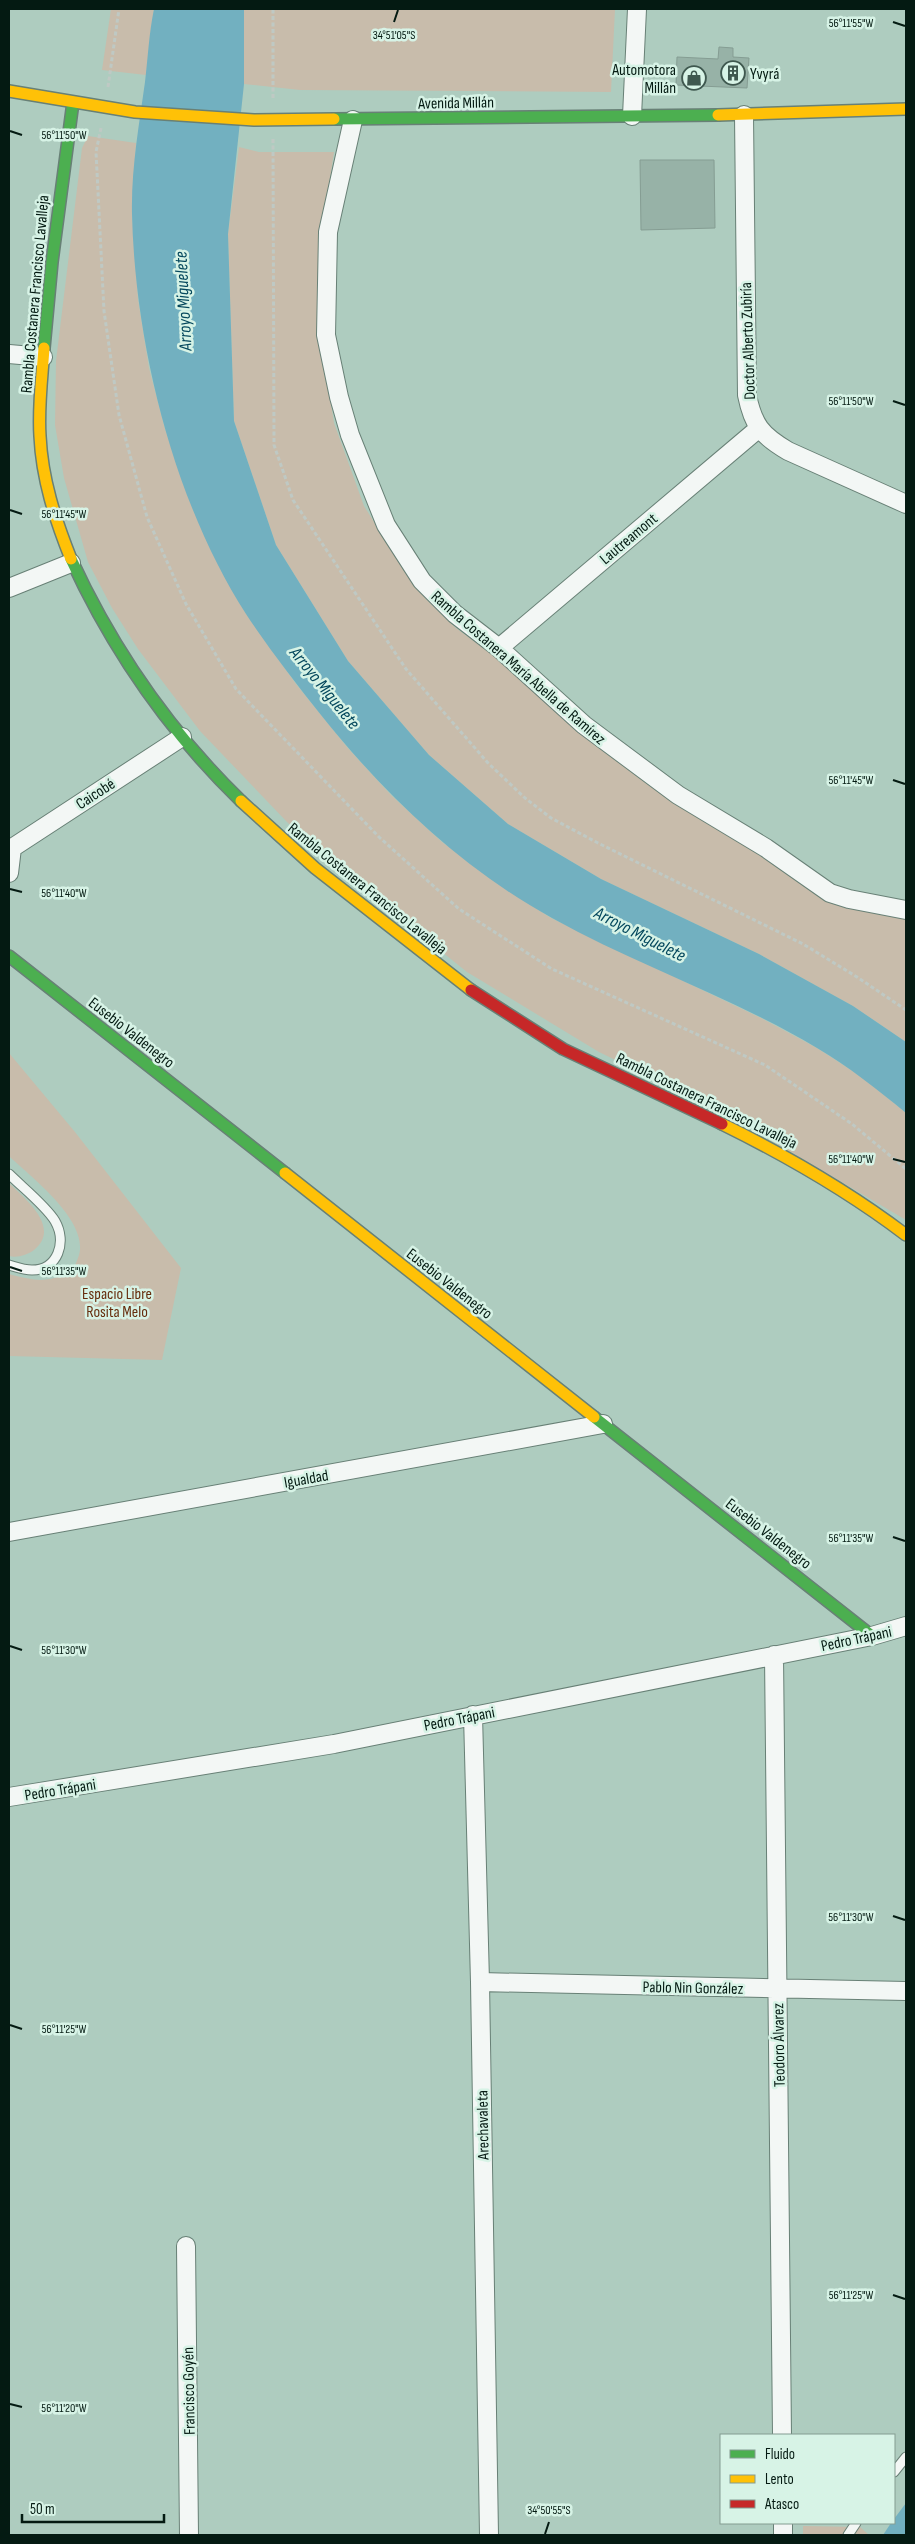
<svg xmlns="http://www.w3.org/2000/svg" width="915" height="2544" font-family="'Sofia Sans Condensed',sans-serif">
<rect width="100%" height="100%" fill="#aeccbf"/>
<path fill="#c8bcab" d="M111,9H154L146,75L102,70Z
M244,9H615L611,92L300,90L244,84Z
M88,136L136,143L132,212L138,299L149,368L165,429L188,495L245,612L296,684L347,747L391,795L442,842L499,884L551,918L761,1018L817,1048L865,1079L906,1113V1220L728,1115L599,1052L467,972L336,867L287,822L200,731L138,649L112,608L88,562L64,478L55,425L56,361L82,148Z
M239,147L259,152H334L319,253L318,320L334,423L364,506L400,563L426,599L456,628L779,863L906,915V1042L853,1006L759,954L601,879L508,824L429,755L348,661L276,545L234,421L228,234Z
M9,1053L75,1132L181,1268L162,1360L9,1356V1274C32,1280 49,1285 70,1270C75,1267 76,1263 78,1258C92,1223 32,1178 9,1156Z
M9,1183C24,1198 62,1227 34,1250C27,1255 18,1258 9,1256Z
M803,2526L860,2527L869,2535H803Z"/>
<path fill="#72b0c0" d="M154,9H244V84L228,234L234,421L276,545L348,661L429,755L508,824L601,879L759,954L853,1006L906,1042V1113C877,1089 849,1067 817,1048C732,997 638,966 552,918C461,868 385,795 321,715C295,682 269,649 246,614C174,502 135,346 132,214C131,170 139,125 145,82C148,57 149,33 154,9Z
M906,2503V2535H883L891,2523H894V2519Z"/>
<path fill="#97b2a7" stroke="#859d93" d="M719,47L733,48V57L749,58L747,88L676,85L677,57L718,59Z
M640,160H714L715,228L641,230Z"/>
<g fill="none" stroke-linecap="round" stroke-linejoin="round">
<g stroke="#688076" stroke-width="11">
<path id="lane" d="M9,1174C22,1187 46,1206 55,1221C67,1242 58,1270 32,1270C24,1270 16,1267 9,1265
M894,2472L906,2457
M848,2535L856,2523"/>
</g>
<g stroke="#688076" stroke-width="20">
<path id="street" d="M744,115L747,395C753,425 761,435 788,451L906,504
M632,116L637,9
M353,120L328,232L326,335L339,397L350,435L386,525L422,581L455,614L499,648L584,725L678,795L766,848L830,893L849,899L906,910
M9,354L43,357
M9,588L71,563
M499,648L758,429
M9,850L182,737
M9,873L12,848
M9,1532L603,1424
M774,1655L782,2435
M473,1715L480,1982L489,2535
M9,1797L334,1744L872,1636L906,1626
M480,1982L906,1991
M186,2246L189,2535
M783,2523V2535"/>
</g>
<g stroke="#688076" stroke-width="14">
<path id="fast" d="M334,119L718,115
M44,348L52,262L73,102
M71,559C112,648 170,732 241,801
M9,956L285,1173
M594,1417L872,1636"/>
</g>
<g stroke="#688076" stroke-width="14">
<path id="slow" d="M9,91L135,112L254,120L334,119
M718,115L906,109
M44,348C42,377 38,407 40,436C42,479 55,519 71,559
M241,801L315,868L471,990
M722,1124C787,1156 848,1191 906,1235
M285,1173L594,1417"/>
</g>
<g stroke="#688076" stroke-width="14">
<path id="jam" d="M471,990L563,1049L722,1124"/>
</g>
<path stroke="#bfc9c4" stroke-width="3" stroke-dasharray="4 2.5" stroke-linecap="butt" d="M108,87L119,9
M273,98V9
M101,128L96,152L104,311L119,415L147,517L186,604L236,689L379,837L459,909L552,969L765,1065L852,1124L906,1169
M273,139L274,445L293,500L406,669L488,763L525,798L551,818L598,843L803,944L857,977L906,1010"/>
<use href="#lane" stroke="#f3f7f5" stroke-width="9"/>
<use href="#street" stroke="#f3f7f5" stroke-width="18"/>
<use href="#fast" stroke="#4caf50" stroke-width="11"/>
<use href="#slow" stroke="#ffc107" stroke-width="11"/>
<use href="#jam" stroke="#c62828" stroke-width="11"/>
</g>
<path fill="none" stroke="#041a12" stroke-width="2" d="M394,22L398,10M893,22L905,26M10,131L22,135M893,401L905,405M10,510L22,514M893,780L905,784M10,889L22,892M893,1159L905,1162M10,1267L22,1271M893,1537L905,1541M10,1646L22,1650M893,1916L905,1920M10,2025L22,2029M893,2295L905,2299M10,2404L22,2407M545,2534L549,2522"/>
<defs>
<g id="building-ring" transform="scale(1.25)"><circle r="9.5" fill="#d7f3e6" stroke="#3f584f" stroke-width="1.5"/><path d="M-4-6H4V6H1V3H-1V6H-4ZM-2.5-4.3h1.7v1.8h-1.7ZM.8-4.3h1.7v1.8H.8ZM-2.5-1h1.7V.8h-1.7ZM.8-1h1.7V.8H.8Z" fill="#3f584f"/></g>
<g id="shop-ring" transform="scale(1.25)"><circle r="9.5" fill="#d7f3e6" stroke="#3f584f" stroke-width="1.5"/><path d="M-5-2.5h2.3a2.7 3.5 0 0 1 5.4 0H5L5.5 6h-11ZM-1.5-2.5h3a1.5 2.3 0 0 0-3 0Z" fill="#3f584f"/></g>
</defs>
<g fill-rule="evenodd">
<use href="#building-ring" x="733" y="73"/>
<use href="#shop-ring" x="694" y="78"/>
</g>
<g text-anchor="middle" stroke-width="5" stroke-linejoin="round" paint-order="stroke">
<g font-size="16" fill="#041a12" stroke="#d7f3e6" text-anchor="end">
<text x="676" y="75">Automotora<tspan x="676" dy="18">Millán</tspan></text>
<text x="750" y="79" text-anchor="start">Yvyrá</text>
</g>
<g font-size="16" fill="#041a12" stroke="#d7f3e6">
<text transform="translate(456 102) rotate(-1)" y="6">Avenida Millán</text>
<text transform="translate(34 294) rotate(-85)" y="6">Rambla Costanera Francisco Lavalleja</text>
<text transform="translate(747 341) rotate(-92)" y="6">Doctor Alberto Zubiría</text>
<text transform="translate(628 538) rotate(-40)" y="6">Lautreamont</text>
<text transform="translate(519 667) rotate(41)" y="6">Rambla Costanera María Abella de Ramírez</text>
<text transform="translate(95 793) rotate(-33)" y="6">Caicobé</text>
<text transform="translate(368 888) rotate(39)" y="6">Rambla Costanera Francisco Lavalleja</text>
<text transform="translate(132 1032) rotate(38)" y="6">Eusebio Valdenegro</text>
<text transform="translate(707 1100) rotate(26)" y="6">Rambla Costanera Francisco Lavalleja</text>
<text transform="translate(450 1283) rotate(38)" y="6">Eusebio Valdenegro</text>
<text transform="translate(306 1478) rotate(-10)" y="6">Igualdad</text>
<text transform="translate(769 1533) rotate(38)" y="6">Eusebio Valdenegro</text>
<text transform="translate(856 1638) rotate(-12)" y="6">Pedro Trápani</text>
<text transform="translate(459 1718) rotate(-11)" y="6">Pedro Trápani</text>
<text transform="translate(60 1789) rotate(-9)" y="6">Pedro Trápani</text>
<text transform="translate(693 1987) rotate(1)" y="6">Pablo Nin González</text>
<text transform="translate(778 2045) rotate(-91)" y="6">Teodoro Álvarez</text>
<text transform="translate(482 2125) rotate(-91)" y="6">Arechavaleta</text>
<text transform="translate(188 2391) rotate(-91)" y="6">Francisco Goyén</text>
</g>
<g font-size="16" fill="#662d0d" stroke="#d7f3e6">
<text x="117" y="1299">Espacio Libre<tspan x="117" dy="18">Rosita Melo</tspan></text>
</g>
<g font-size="18" font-style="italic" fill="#05485d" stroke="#d7f3e6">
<text transform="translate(183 301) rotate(-93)" y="6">Arroyo Miguelete</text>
<text transform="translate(325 688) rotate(51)" y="6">Arroyo Miguelete</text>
<text transform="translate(640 934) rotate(27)" y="6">Arroyo Miguelete</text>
</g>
</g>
<g font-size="12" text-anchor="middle" fill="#041a12" stroke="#d7f3e6" stroke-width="5" stroke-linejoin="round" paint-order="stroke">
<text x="851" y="27">56°11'55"W</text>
<text x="394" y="39">34°51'05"S</text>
<text x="64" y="139">56°11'50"W</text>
<text x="851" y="405">56°11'50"W</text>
<text x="64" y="518">56°11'45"W</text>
<text x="851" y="784">56°11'45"W</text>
<text x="64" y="897">56°11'40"W</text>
<text x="851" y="1163">56°11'40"W</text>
<text x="64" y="1275">56°11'35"W</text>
<text x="851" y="1542">56°11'35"W</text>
<text x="64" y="1654">56°11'30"W</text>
<text x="851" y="1921">56°11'30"W</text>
<text x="64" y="2033">56°11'25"W</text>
<text x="851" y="2299">56°11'25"W</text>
<text x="64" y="2412">56°11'20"W</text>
<text x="549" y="2514">34°50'55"S</text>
</g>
<rect width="915" height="2544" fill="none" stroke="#041a12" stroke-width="20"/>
<rect x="720" y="2434" width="175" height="90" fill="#d7f3e6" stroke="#839c91"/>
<rect x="730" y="2450" width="25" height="8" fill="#4caf50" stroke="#839c91"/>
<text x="765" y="2459" font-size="15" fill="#041a12">Fluido</text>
<rect x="730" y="2475" width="25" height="8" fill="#ffc107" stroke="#839c91"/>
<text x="765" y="2484" font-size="15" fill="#041a12">Lento</text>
<rect x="730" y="2500" width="25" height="8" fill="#c62828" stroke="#839c91"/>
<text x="765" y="2509" font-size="15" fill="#041a12">Atasco</text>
<path d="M22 2514v8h142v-8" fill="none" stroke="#041a12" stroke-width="2.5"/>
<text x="30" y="2514" font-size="15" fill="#041a12" stroke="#d7f3e6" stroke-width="4" paint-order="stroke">50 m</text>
</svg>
